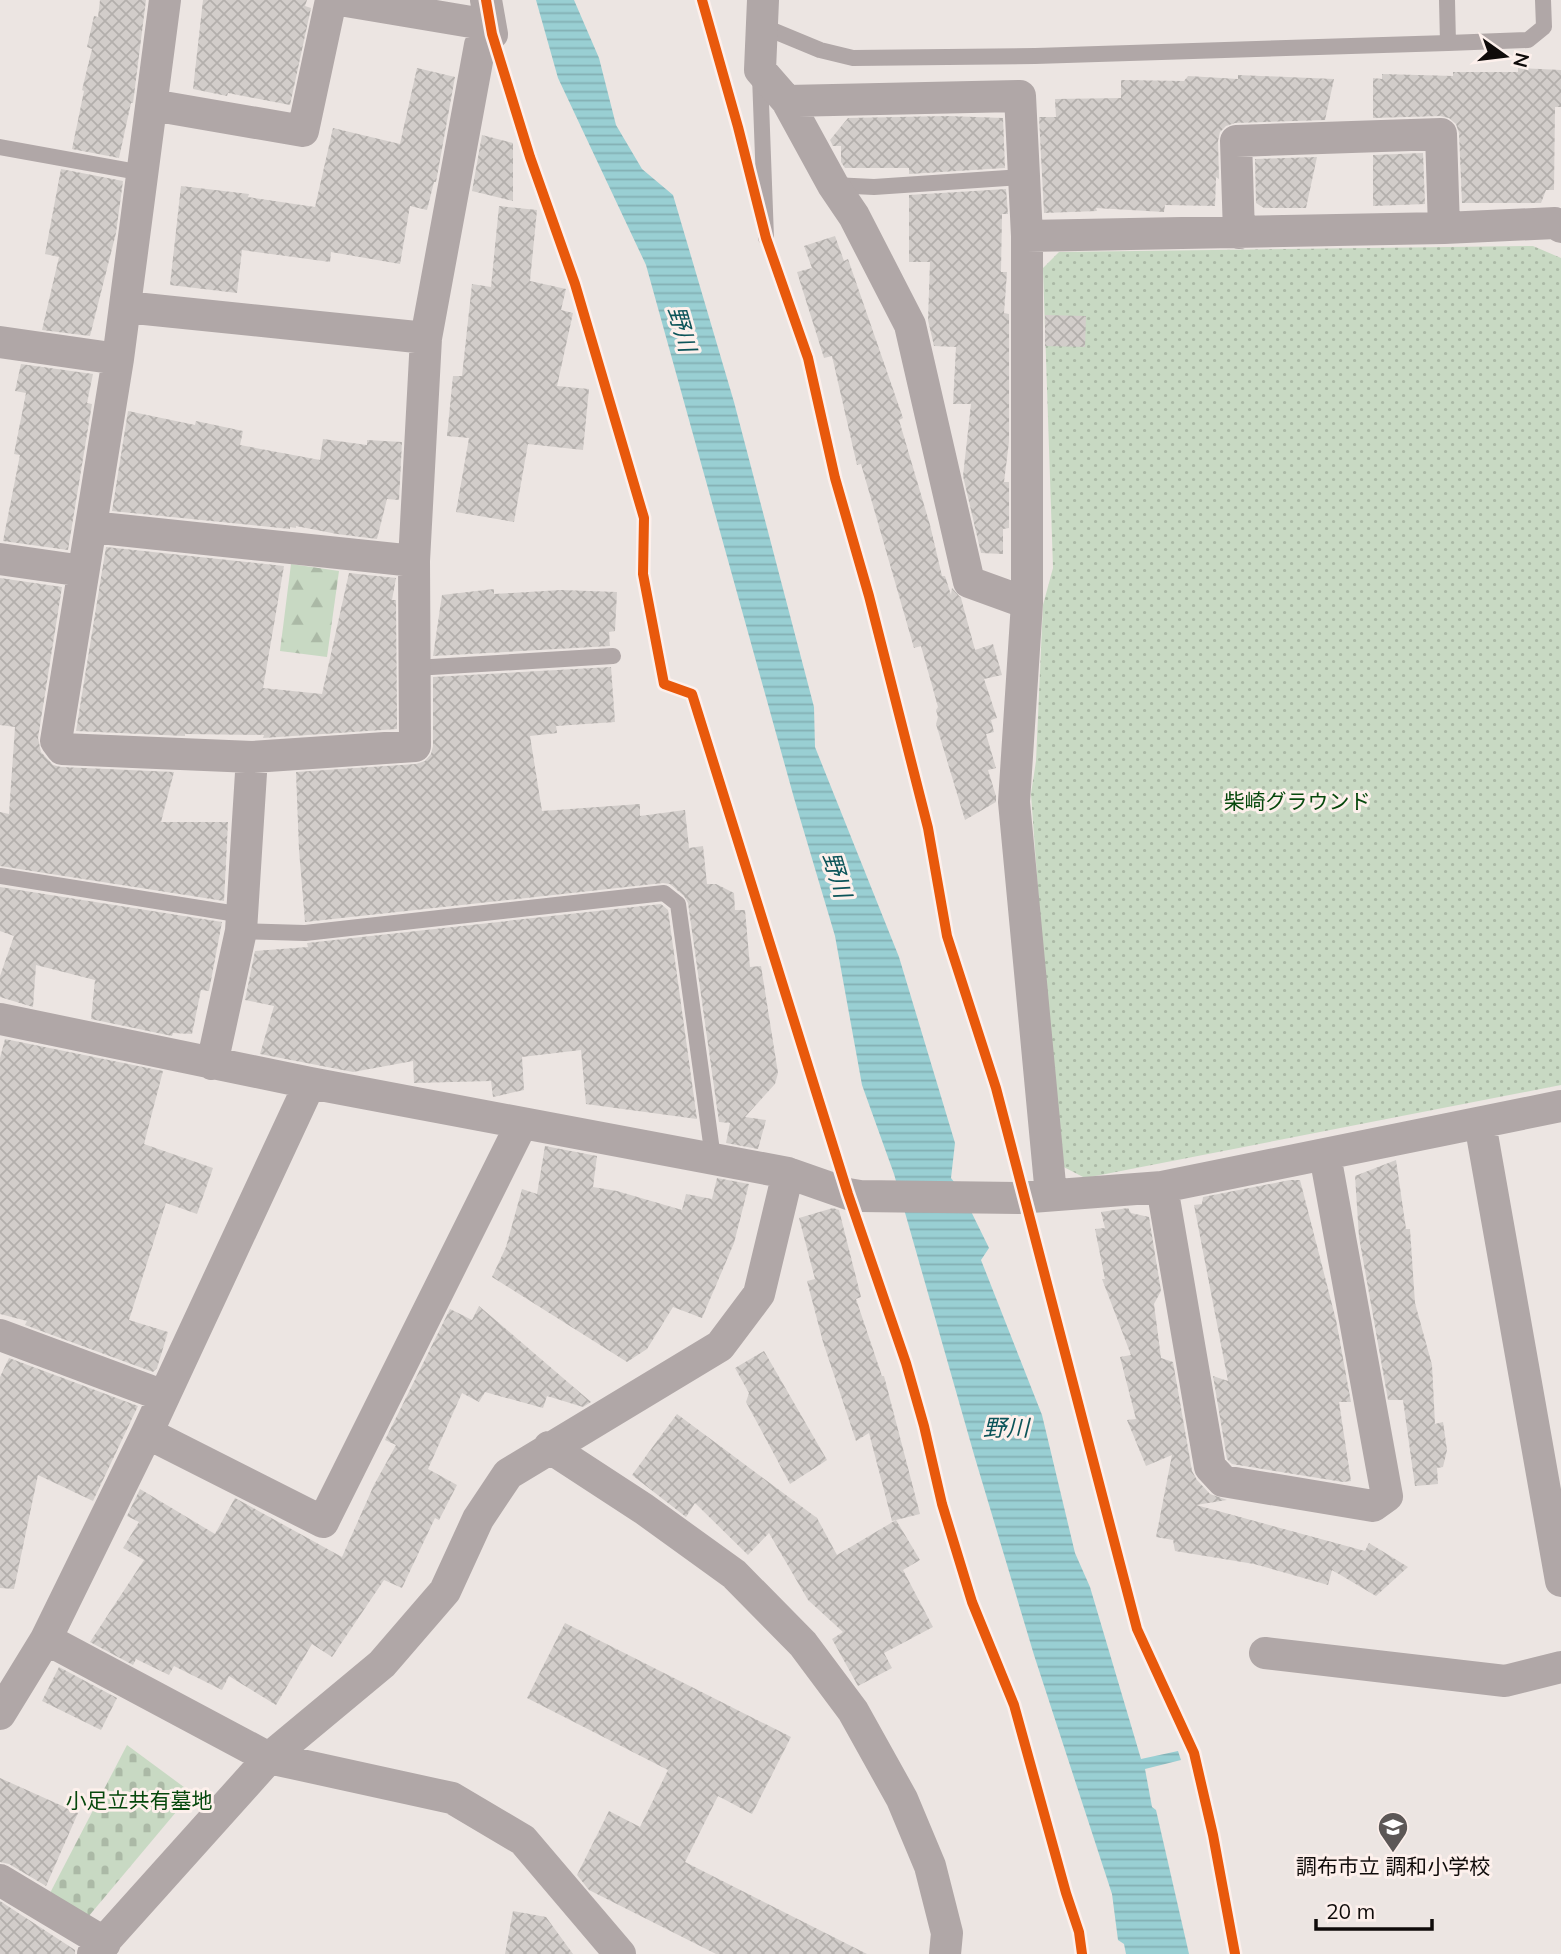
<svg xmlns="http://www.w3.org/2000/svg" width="1561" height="1954" font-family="Mulish,'Noto Sans JP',sans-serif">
<defs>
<pattern id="forest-firs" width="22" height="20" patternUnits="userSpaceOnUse" patternTransform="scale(1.75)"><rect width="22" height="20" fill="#c8d9c3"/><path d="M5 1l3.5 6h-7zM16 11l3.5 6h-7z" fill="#abb9a6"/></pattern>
<pattern id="cemetery-stones" width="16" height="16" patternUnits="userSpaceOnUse" patternTransform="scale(1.75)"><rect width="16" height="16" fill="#c8d9c3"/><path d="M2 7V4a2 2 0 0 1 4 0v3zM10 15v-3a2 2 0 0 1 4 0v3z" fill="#abb9a6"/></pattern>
<pattern id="park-dots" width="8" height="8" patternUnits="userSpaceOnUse" patternTransform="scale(1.75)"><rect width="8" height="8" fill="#c8d9c3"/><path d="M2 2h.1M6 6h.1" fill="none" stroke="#abb9a6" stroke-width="1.8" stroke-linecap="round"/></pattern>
<pattern id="water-rules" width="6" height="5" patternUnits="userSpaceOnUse" patternTransform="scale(1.75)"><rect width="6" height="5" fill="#99cfd3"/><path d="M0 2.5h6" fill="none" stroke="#83b0b4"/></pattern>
<pattern id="building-cross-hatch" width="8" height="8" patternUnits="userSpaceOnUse" patternTransform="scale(1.75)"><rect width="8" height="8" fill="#d2cdca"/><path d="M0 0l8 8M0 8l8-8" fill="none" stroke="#b3afac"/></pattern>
</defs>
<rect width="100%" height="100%" fill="#ece5e2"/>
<path fill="url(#forest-firs)" d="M291,564L339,571L327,657L280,651Z"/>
<path fill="url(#cemetery-stones)" d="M127,1745L192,1793L88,1917L49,1895Z"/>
<path fill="url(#park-dots)" d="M1533,246L1561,258V1085L1085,1178L1058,1164L1031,794L1036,761L1043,605L1053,568L1043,268L1059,252Z"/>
<path fill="url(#water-rules)" d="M536,0H574L599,58L616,125L642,169L673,195L734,402L814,707L815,747L899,957L955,1143L951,1178L961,1191L989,1248L981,1260L1042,1415L1075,1553L1090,1587L1141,1759L1178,1751L1181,1760L1145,1769L1152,1807L1156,1810L1189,1954H1126L1124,1944L1118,1940L1112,1894L1034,1655L975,1458L894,1174L862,1085L835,936L794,798L646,265L558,78Z"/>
<path fill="url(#building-cross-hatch)" d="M100,0H146L133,103H131L119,158L72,149L84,91L82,90L92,49L87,47L94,16L98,17Z
M203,0H307L305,6L311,8L290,105L228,93L227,96L193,89Z
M417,68L455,77L436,182H434L427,210L410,206L400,264L331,252L330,262L242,250L237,293L170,285L181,186L249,194L248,197L315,207L333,128L400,144Z
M1518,68L1561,70V107H1555L1554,190H1546L1541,203H1462L1459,133L1456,124L1449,118L1440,116L1373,118V78L1382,79V74L1453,76V72H1518Z
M1238,75L1334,79L1325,120L1235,123L1226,126L1220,132L1218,141L1219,179L1216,177L1215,206L1165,205L1164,212L1096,208L1097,211L1044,213L1039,117H1056L1055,99L1121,98V80L1184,81L1188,76L1238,79Z
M948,116L1003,118L1005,168L909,174V168H845L841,162V146H833L830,140L848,118Z
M482,135L513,143V201L472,191Z
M1423,153L1425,204L1373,206V155Z
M1317,157L1306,208H1264L1256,203L1255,159Z
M61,169L123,181L116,233L90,336L42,330L59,257L45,254Z
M1006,189L1008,214H1002L1001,272H1007L1004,313L1009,314V442L1004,482H1009V528L1003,529V554L981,553L963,476L971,404H953L956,347L934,346L928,320L930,262H909V195Z
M499,206L537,210L530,281L566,289L561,310L573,313L557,386L589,389L583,450L528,444L514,522L456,512L469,438L447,436L453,376H462L472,284L491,287Z
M835,236L844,261L848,259L903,418L899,420L930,525L942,576H945L951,595L952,588L961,598L975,650L993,644L1002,675L984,679L997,718L991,720L994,732L986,734L996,768L988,770L996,796V802L965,820L936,724L938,717L936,710L938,707L921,646L914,648L861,464L857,465L832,356L824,358L797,272L812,268L804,246Z
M1045,315L1086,316L1085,347L1045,346Z
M21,364L93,374L87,403L92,404L68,550L3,541L20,455L14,454L26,393L15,391Z
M128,411L195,425L196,421L243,431L240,445L320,460L323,439L367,445V440L402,442L399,500L387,499L377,539L337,534L296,526V528L290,527V529L112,511Z
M106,547L284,566L263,688L322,694L349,573L396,578L392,600H396L397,729L263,738L264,735L185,734V736L76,731Z
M0,578L62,587L38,738L41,752L53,765L61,767L174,772L161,822H228L224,901L0,866V812L9,814L15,727L0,725Z
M494,589V594L561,590L617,592L615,631L609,632L610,646L433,656L442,595Z
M611,667L615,722L556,726L557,733L530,736L542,811L640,804V816L685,810L689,848L703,846L707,884H716L734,893L735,910H745L750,967L761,966L778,1073L775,1084L745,1117L766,1120L758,1149L726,1143L730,1123L719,1122L688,903L684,896L670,884L663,883L305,922L299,850L296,772L416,764L425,761L431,754L433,746V677Z
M0,887L222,922L209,991L201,990L192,1034L173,1033L172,1036L91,1019L95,980L36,965L33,1007L0,997V976L14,936L0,931Z
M661,904L668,910L697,1119L586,1104L581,1050L522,1057L524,1090L493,1097L491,1081L414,1083L413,1061L353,1072L260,1054L274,1006L245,1000L255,951L308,947L307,943Z
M5,1039L163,1071L144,1144L213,1168L197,1214L166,1203L129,1320L168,1332L157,1368L153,1372L25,1325L27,1321L0,1314V1058Z
M545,1146L597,1156L593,1187L617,1191L682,1210L686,1194L712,1199L717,1178L749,1184L734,1243L702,1318L673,1307L647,1349L627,1362L492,1277L506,1247L522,1189L537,1194Z
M1396,1160L1406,1229H1410L1415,1303L1432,1365L1435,1424L1443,1422L1447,1450L1443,1467L1437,1468L1438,1484L1415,1486L1403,1400H1388L1359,1237L1355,1176Z
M1290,1180H1300L1336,1320L1351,1402H1339L1351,1481L1343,1482L1232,1464L1227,1459L1213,1376L1228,1381L1194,1205L1202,1204L1203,1197Z
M833,1208L839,1210L861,1297L856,1299L882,1376H884L920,1514L896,1520L920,1560L903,1570L933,1627L884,1653L892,1668L858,1686L832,1639L843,1632L808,1600L769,1533L748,1555L695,1503L686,1517L632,1475L677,1414L817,1518L837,1555L896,1520L892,1521L869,1433L856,1441L823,1342L807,1281L815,1279L799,1218Z
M1128,1208L1131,1213L1149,1217L1161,1291L1154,1304L1161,1358L1173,1362L1192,1471L1197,1480L1210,1494L1227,1500L1196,1505L1365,1551L1369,1543L1408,1567L1376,1596L1332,1570L1328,1585L1254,1564L1175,1551L1173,1540L1156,1537L1172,1455L1146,1466L1127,1420L1136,1419L1120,1357L1131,1355L1102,1279H1105L1095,1229L1105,1228L1101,1212Z
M479,1306L591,1402L583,1407L547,1396L543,1408L485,1392L479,1402L462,1393L428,1469L457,1485L439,1520L435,1518L402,1588L384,1580L332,1657L312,1644L276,1705L229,1676L222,1690L174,1666L169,1675L136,1659L133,1665L90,1642L144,1560L123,1548L139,1522L127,1516L140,1489L215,1534L235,1498L342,1557L374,1485L396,1445L385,1440L450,1309L472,1320Z
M764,1351L827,1460L790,1484L746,1402L749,1393L735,1368Z
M9,1358L138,1406L93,1501L38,1475L14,1589L0,1588V1377Z
M565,1623L791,1737L752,1814L718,1796L685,1862L867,1954H716L589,1890L577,1875L609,1811L640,1827L668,1770L527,1698Z
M59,1667L117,1698L101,1730L42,1701Z
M0,1778L78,1813L46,1886L9,1864L0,1862Z
M0,1901L75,1950V1954H0Z
M513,1911L546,1917L573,1954H505Z"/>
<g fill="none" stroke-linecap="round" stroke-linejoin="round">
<path stroke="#b0a7a7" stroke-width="16" d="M762,26L820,50L853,58L1035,56L1448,43L1447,0
M1448,43L1528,40L1544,27L1543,0
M760,76L766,238
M0,147L143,173
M833,185L874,187L1023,177
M415,668L613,656
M0,876L243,915
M241,931L305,933L664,893L678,904L713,1158"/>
<path stroke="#b0a7a7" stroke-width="32" d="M165,0L118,359L56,741L62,749L252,757L241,931L212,1064
M340,0L489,25
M763,0L760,70L787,101L833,185L854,216L910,325L969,582L1027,603
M787,101L1020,96L1027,236V603L1014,802L1051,1195
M152,105L303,131L331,0
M1239,233L1236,141L1441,134L1444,228
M1027,236L1444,228L1555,223L1561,227
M125,307L426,338L480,45L492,34L486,0
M0,342L118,359
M91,527L414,561
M0,559L83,571
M252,757L415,746L414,561L426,338
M0,1019L310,1083L788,1173L848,1194L860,1196L1018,1198L1162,1187L1561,1106
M1480,1123L1561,1581
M1162,1187L1210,1467L1223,1481L1373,1506L1387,1496L1325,1155
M0,1335L164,1396
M147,1433L323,1522L522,1123
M549,1447L644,1509L734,1574L803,1644L853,1711L902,1799L930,1866L947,1933L945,1954
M46,1639L269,1758L452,1798L523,1840L620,1954
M1265,1653L1505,1681L1561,1667
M0,1714L46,1639L147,1433L310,1083
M0,1880L105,1943
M93,1954L269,1758L382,1664L445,1591L478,1519L508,1474L720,1346L759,1294L788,1173"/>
<g stroke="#fdf0ec" stroke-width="15">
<path id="cycleway" d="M486,0L492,34L530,157L575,284L644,518L643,574L664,684L692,694L848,1194L906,1363L924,1426L942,1504L972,1602L1014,1705L1066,1893L1079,1932L1082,1954
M702,0L738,127L766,238L808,358L835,478L869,596L928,828L947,936L996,1088L1137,1629L1194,1753L1213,1835L1235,1954"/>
</g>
<use href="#cycleway" stroke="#e8590c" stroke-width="10"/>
</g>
<defs>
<g id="school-pin" transform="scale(1.575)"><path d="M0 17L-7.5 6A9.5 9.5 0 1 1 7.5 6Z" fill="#5c5756" stroke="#fdf0ec"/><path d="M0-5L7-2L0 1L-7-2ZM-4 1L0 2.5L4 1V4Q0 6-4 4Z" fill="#fff"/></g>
</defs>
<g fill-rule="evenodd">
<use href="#school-pin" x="1393" y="1827"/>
</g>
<g text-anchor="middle" stroke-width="6" stroke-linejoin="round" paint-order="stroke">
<g font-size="21" fill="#06480c" stroke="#fdf0ec">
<text x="1297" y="809">柴崎グラウンド</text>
<text x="139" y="1808">小足立共有墓地</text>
</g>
<g font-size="21" fill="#0f0b0a" stroke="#fdf0ec">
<text x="1393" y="1874">調布市立 調和小学校</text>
</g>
<g font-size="23" font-style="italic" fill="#0c5459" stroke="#fdf0ec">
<text transform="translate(682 329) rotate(74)" y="8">野川</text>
<text transform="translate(837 875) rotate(73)" y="8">野川</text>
<text x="1006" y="1436">野川</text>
</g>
</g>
<g transform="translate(1505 56) rotate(104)" stroke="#fdf0ec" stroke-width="5" paint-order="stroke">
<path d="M0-5L12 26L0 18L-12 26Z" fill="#0f0b0a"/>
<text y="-10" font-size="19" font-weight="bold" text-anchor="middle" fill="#0f0b0a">N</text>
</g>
<path d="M1316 1919v10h116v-10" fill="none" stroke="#0f0b0a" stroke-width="3.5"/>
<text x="1326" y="1919" font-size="21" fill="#0f0b0a" stroke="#fdf0ec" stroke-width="5" paint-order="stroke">20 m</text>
</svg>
